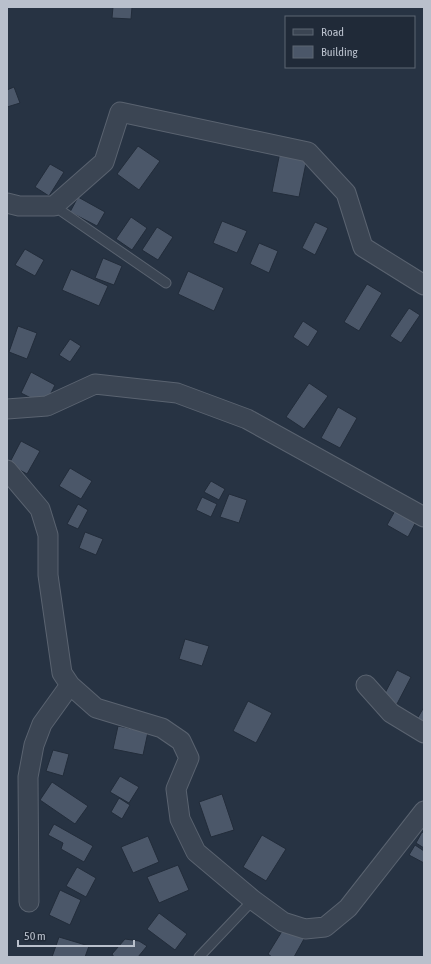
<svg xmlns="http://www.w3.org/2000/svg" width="431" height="964" font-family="'Asap Condensed',sans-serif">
<rect width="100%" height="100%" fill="#273343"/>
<path fill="#4b5769" stroke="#222c3a" d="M113,7H132L131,19L112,18Z
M14,87L20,103L7,107V90Z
M138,146L160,161L139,190L117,174Z
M280,152L307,158L299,197L272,192Z
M50,164L64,172L49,196L35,187Z
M78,197L105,212L97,226L70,212Z
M131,217L147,228L132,250L116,239Z
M222,221L247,231L237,253L213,243Z
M315,222L328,228L315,255L302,248Z
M157,227L173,237L158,260L142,250Z
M259,243L278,251L269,273L250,264Z
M25,249L44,260L35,276L15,265Z
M103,258L122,266L114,285L95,278Z
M71,269L108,286L99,306L62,290Z
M188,271L224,288L214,311L178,294Z
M367,284L382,293L359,331L344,322Z
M409,308L420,315L401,343L390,336Z
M303,321L318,331L308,347L293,337Z
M18,326L37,333L27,359L9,352Z
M70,339L81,346L70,362L59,355Z
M31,372L55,385L45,405L21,393Z
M309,383L328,396L304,429L286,417Z
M338,407L357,418L340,448L321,438Z
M21,441L40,451L27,474L9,464Z
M70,468L92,481L81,499L59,486Z
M211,481L225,489L219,500L204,492Z
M229,494L247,500L239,523L220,517Z
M202,497L217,504L211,517L196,510Z
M78,504L88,510L78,529L67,524Z
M396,509L417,520L408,537L387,525Z
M85,532L103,539L96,555L79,548Z
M185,639L209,646L202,666L179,659Z
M397,670L411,677L397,704L383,697Z
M248,701L272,713L256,743L233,731Z
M424,707V724L417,719Z
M118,726L148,732L143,755L113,749Z
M53,750L69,754L63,776L46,771Z
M120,776L139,787L129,803L110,792Z
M52,782L88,806L75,824L40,800Z
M222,794L234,830L211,837L199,802Z
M119,798L130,805L122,819L111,812Z
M54,824L93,846L84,862L61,849L63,843L48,835Z
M422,832L424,833V848L416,843Z
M262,835L286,849L266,881L243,867Z
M148,836L159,862L133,873L121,847Z
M415,845L424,851V863L409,855Z
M178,865L189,890L159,903L147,877Z
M77,867L96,878L86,897L66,886Z
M60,890L81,900L70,925L49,915Z
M159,913L187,934L175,950L147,929Z
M284,928L304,939L294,957H272L268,954Z
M59,937L89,946L85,957H52Z
M125,939L139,941L147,946L138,957H114L112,954Z"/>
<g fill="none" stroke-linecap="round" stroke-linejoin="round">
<g stroke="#5a6370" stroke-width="11">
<path id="service" d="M54,206L166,283
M199,957L253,900"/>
</g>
<g stroke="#5a6370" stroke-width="21">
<path id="minor" d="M7,203L19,206H54L104,162L120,112L308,152L346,193L363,247L424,285
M7,409L47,406L95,384L177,393L247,419L424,517
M7,470L40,509L48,535V575L62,673L70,685L96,708L162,728L181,741L189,758L176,789L180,819L196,852L253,900L283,922L305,929L325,927L348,908L424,811
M366,685L391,713L424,733
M29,902L28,777L34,745L42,724L70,685"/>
</g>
<use href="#service" stroke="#3b4553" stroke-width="9"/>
<use href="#minor" stroke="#3b4553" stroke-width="19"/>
</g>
<rect width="431" height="964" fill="none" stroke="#b9c0cc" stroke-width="16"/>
<rect x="285" y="16" width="130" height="52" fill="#202a38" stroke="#5d6673"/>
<rect x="293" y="29" width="20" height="6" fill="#3b4553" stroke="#5d6673"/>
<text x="321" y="36" font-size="12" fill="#b9c0cc">Road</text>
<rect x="293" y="46" width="20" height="12" fill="#4b5769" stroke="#5d6673"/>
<text x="321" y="56" font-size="12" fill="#b9c0cc">Building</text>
<path d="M18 940v6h116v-6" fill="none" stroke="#b9c0cc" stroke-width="2"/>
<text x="24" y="940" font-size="12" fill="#b9c0cc" stroke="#202a38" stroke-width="3" paint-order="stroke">50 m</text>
</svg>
